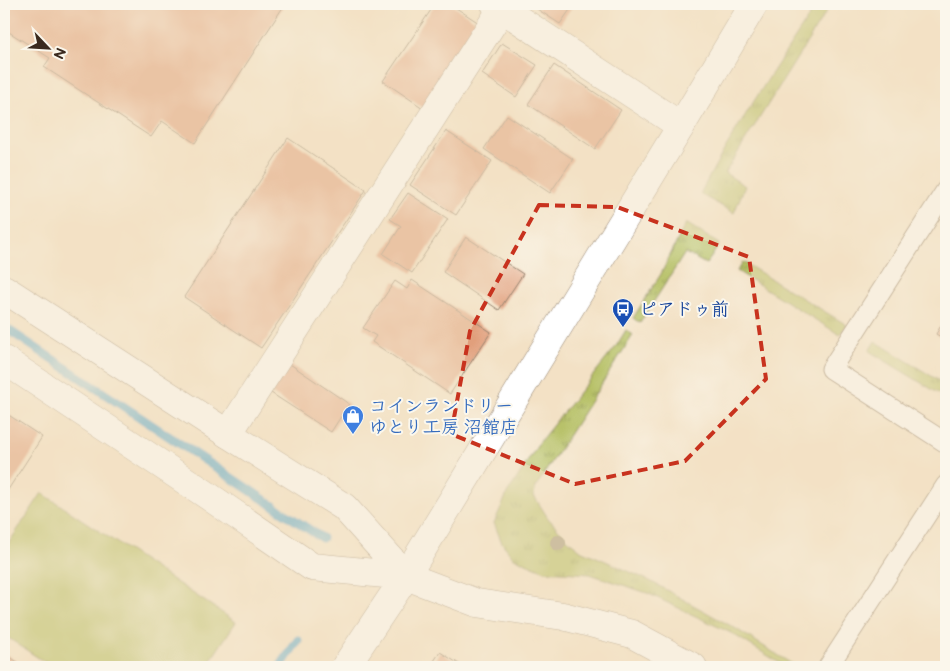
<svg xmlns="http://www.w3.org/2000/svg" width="950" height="671" font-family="'Balsamiq Sans','Klee One',sans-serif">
<defs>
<pattern id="grass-tufts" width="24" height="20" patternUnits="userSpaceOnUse" patternTransform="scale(1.25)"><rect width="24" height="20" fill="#b3be60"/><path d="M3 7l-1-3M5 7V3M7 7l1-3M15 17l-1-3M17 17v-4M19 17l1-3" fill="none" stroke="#939b4f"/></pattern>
</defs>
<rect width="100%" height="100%" fill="#fbf7ec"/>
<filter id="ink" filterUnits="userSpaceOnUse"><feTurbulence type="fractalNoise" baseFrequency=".02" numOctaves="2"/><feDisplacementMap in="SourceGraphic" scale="10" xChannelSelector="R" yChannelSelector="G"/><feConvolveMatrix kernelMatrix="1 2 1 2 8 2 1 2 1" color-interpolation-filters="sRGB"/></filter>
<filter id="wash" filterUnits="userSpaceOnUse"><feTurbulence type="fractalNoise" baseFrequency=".0096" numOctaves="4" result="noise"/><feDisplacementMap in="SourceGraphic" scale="20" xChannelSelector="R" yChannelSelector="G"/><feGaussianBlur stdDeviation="1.12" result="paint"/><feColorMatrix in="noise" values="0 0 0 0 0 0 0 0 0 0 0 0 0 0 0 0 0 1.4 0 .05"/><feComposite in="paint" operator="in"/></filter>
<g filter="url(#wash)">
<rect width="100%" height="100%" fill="#f3e1c5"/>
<path fill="url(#grass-tufts)" stroke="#77743f" d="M817,4H831L725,173L745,186L734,213L700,194C734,128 777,66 817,4Z
M686,223L719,244L712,256L706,264L685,253L640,323L633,318L661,274Z
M743,262L847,325L840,335L737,271Z
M626,330L633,335L535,488L534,496L548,518L568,540L582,551L599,558L650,581L733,627L797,667H786L731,633L647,593L590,574L545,571L514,558L502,543L494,523L507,494L541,440L615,348Z
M875,341L946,385V398L869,351Z"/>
<path fill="#b3be60" stroke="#77743f" d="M42,493L236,622L206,667H52L4,635V550Z"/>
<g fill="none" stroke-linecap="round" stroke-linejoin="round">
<path stroke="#51a5cd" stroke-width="9" d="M4,327L322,538
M280,667L298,640"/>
</g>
<g id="blocks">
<path fill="#e19f7b" d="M4,4H285L195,143L162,121L151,137L44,67L50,58L4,29Z
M435,4H450L479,23L423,108L383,81Z
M540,4H574L560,24L537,9Z
M502,43L537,65L516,97L482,74Z
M554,65L621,110L595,149L528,104Z
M507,115L573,159L550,193L484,149Z
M446,131L492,161L456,215L410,185Z
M288,138L366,190L261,348L184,297Z
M408,193L448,219L412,273L383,254L401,226L390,219Z
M466,237L523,274L499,310L443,272Z
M412,280L491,332L450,394L372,342L376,336L363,328L395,281L407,289Z
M946,317V340L936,334Z
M287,362L349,404L331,432L268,391Z
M4,412L42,437L4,496Z
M440,652L464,667H430Z
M4,653L25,667H4Z"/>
</g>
</g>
<g filter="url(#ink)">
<use href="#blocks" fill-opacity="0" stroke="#978672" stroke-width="1"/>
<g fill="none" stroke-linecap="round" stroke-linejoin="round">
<g stroke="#978672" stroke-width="21">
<path id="service" d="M946,190L831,369L946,443
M828,667L946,485"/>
</g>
<g stroke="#978672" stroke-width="29">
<path id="minor" d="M495,4L681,126
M228,434L505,4"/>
</g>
<g stroke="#978672" stroke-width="29">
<path id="tertiary" d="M4,289L228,434L344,507L406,576
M4,360L204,493L312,567L406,576L477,603L563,616L632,634L693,667
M345,667L406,576L681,126L754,4"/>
</g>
<use href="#service" stroke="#fff" stroke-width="19"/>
<use href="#minor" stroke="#fff" stroke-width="28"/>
<use href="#tertiary" stroke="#fff" stroke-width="28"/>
</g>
<circle fill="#a29574" cx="558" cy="543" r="8"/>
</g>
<path d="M0 0H950V671H0ZM539,205L617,207L749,257L766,379L685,461L575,484L451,434L470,331Z" fill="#f3e1c5" fill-opacity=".55" fill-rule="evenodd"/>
<path fill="none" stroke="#c8321e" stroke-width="4" stroke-dasharray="10 6" stroke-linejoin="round" d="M539,205L617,207L749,257L766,379L685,461L575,484L451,434L470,331Z"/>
<defs>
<g id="bus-pin" transform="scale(1.125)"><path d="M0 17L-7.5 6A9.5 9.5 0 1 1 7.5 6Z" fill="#1a4fb4" stroke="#fbf7ec"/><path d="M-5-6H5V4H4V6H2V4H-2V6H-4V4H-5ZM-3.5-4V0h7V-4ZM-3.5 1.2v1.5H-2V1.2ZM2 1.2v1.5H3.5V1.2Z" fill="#fff"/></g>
<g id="shop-pin" transform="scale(1.125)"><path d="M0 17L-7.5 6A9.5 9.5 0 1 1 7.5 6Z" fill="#3f7fe0" stroke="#fbf7ec"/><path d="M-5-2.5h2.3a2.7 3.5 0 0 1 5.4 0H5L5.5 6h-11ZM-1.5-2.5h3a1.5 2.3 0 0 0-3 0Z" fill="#fff"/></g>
</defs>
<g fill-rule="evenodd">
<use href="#bus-pin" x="623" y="309"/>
<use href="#shop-pin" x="353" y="416"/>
</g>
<g text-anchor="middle" stroke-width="4" stroke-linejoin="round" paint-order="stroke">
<g font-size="18" font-weight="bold" fill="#164399" stroke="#fbf7ec" text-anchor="start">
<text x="639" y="315">ピアドゥ前</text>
</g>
<g font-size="18" font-weight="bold" fill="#366cbe" stroke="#fbf7ec" text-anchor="start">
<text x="369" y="412">コインランドリー<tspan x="369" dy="21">ゆとり工房 沼館店</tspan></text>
</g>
</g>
<rect width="950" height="671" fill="none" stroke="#fbf7ec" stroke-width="20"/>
<g transform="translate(48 48) rotate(115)" stroke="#fbf7ec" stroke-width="4" paint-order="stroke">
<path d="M0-4L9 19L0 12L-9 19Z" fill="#3b2a1e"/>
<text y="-8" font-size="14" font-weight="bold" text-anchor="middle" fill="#3b2a1e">N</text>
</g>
</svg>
